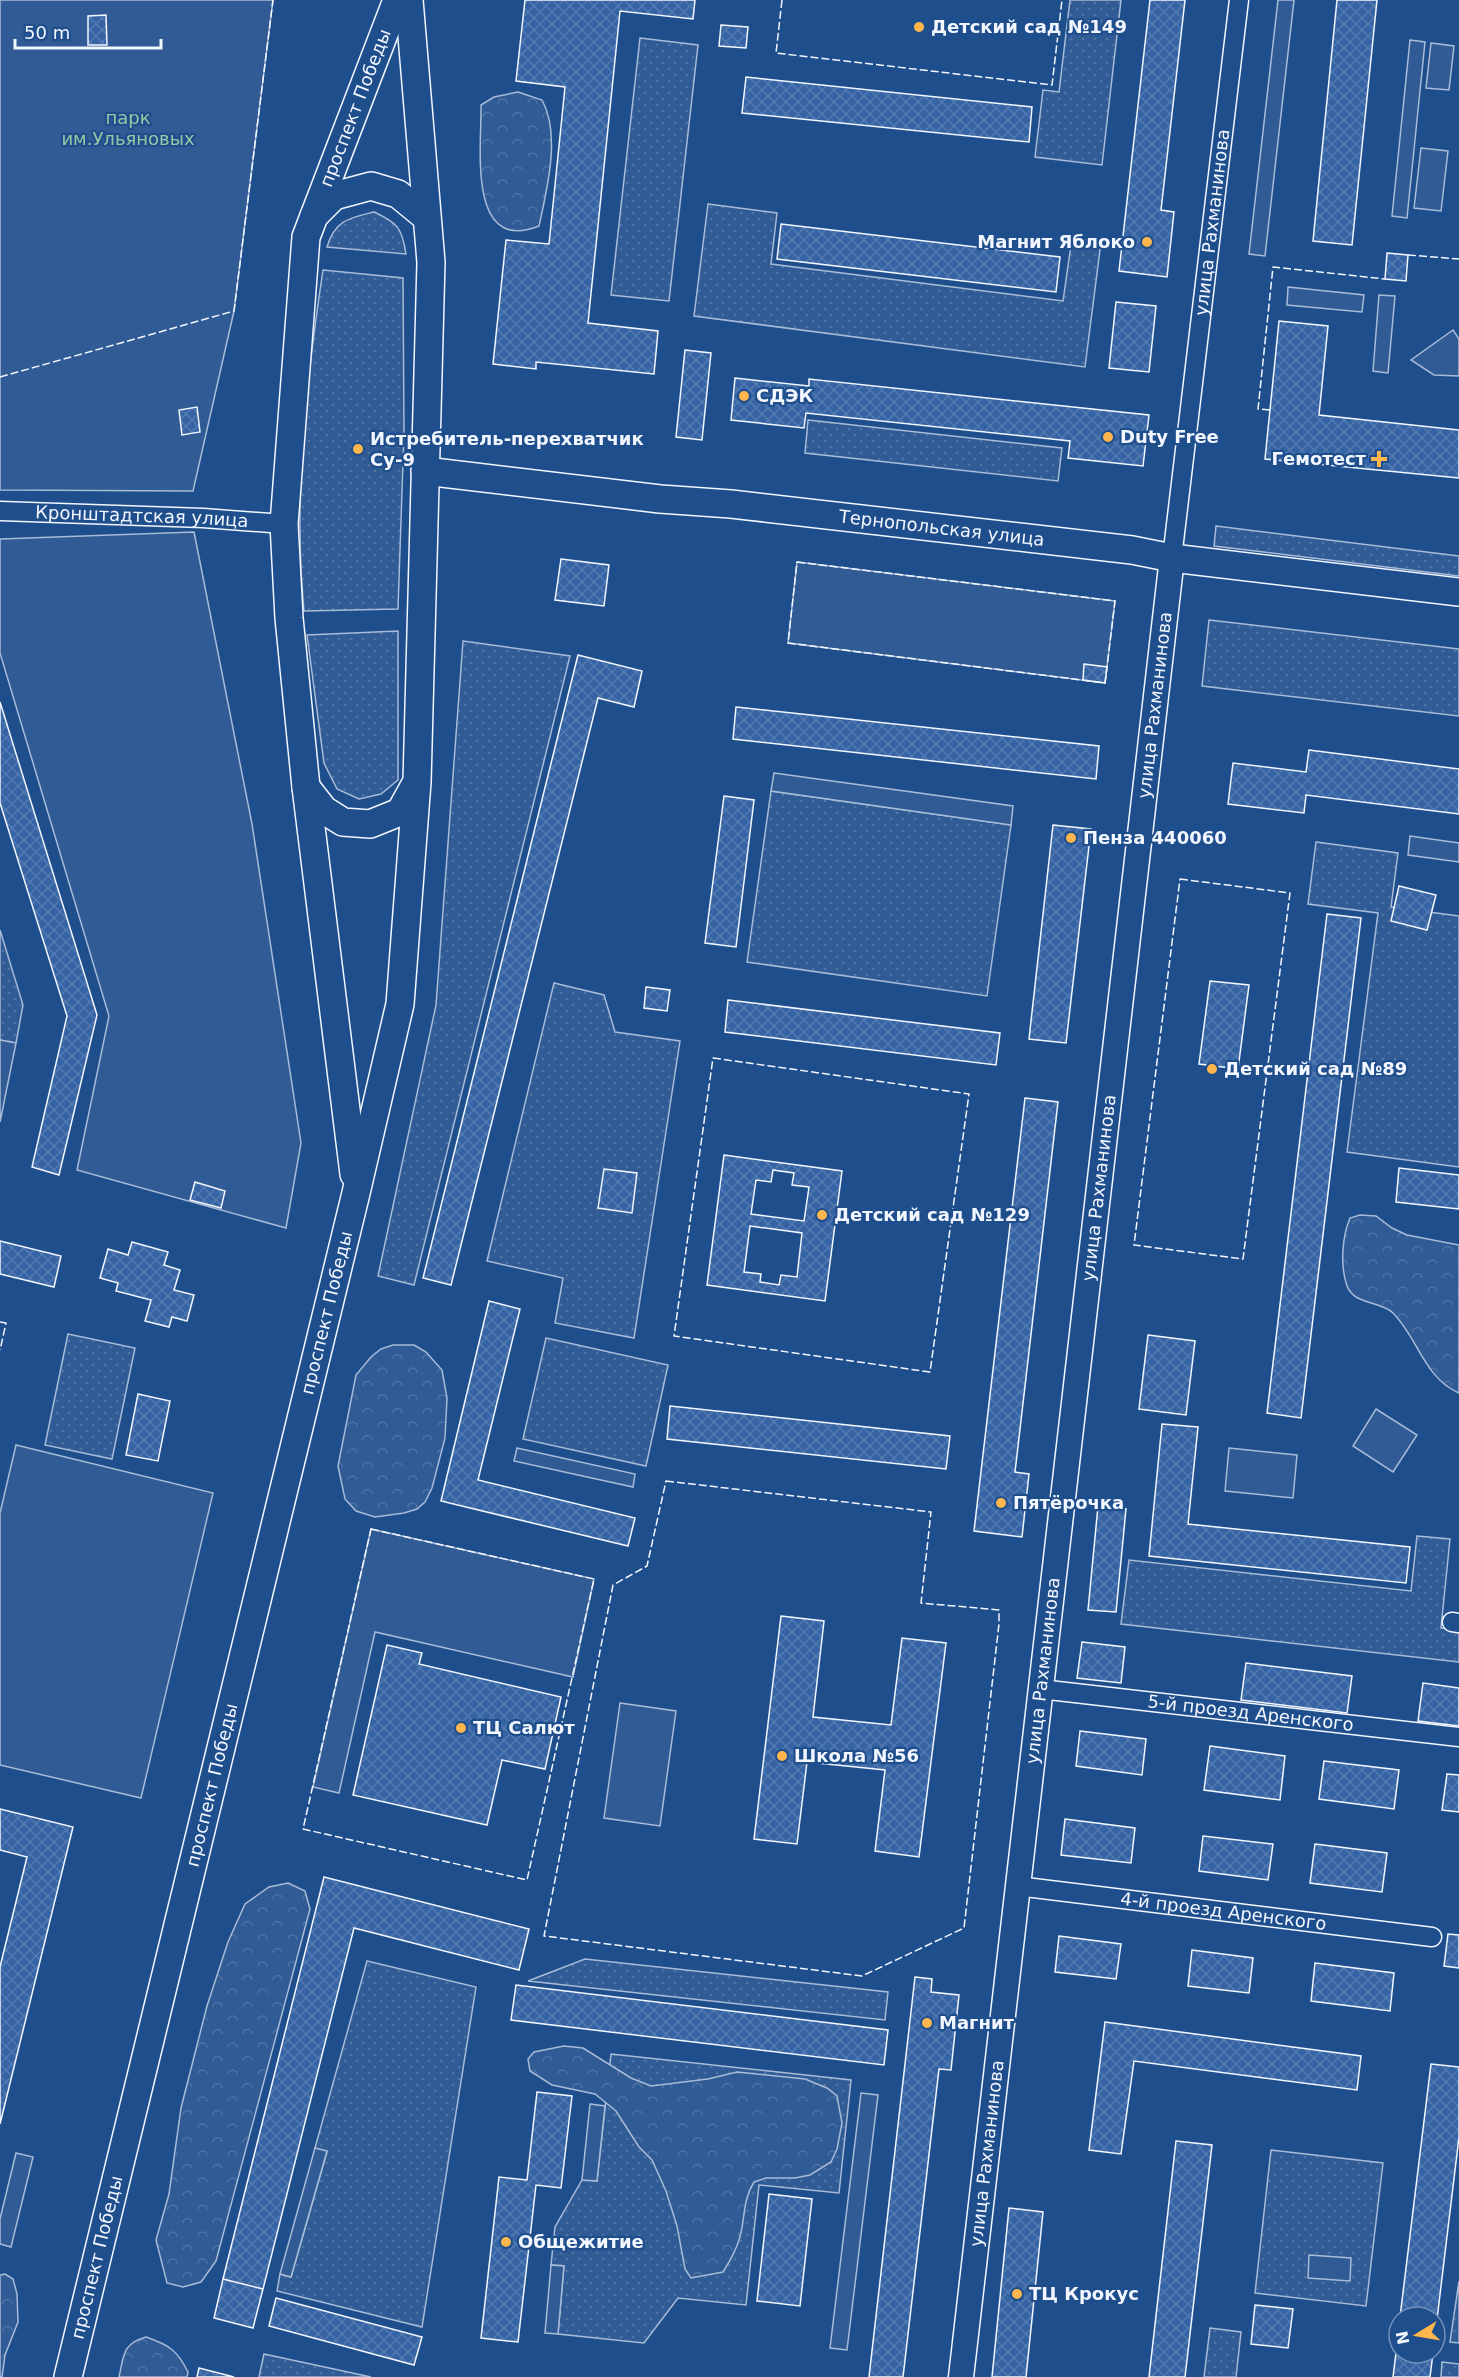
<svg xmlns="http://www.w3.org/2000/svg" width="1459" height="2377" font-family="'DejaVu Sans',sans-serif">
<defs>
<pattern id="grass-dots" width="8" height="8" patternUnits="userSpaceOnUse" patternTransform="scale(1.5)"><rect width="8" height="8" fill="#305b95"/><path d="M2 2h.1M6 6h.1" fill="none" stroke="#4e73a5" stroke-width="1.8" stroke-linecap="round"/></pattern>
<pattern id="forest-crowns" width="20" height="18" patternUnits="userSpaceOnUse" patternTransform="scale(1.5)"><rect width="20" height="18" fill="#305b95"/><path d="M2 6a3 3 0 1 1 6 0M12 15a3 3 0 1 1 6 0" fill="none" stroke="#4e73a5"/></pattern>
<pattern id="building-cross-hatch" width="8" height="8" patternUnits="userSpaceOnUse" patternTransform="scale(1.5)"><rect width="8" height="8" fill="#3563a3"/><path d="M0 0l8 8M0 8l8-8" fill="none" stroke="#537ab1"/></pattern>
</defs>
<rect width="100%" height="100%" fill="#1f4e8c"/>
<path fill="url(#grass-dots)" stroke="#a8bbd7" stroke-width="1.5" d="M1070,0H1121L1102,165L1035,157L1043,90L1059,92Z
M640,38L698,45L669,301L611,295Z
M708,204L777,213L771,264L1063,301L1072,238L1101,242L1085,367L694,316Z
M374,212C398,223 402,228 406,254L327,247C335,220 349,218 374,212Z
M323,270L403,278L404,432L398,609L304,611C293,497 306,383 323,270Z
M808,420L1062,448L1058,481L805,453Z
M1216,526L1459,556V576L1214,546Z
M1209,620L1459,649V716L1202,686Z
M398,631V780L381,794L359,799L337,789L324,763L307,635Z
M463,641L570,656L414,1285L378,1276L436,1005Z
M771,791L1011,825L987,996L747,962Z
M1316,842L1398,853L1391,907L1459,916V1167L1347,1152L1378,913L1308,904Z
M0,930L23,1005L16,1043L0,1040Z
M554,983L604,995L615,1032L680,1041L634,1338L555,1323L563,1278L487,1261Z
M68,1334L135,1348L112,1459L45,1445Z
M546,1338L668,1365L646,1466L523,1439Z
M1417,1536L1450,1539L1441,1628L1459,1630V1662L1121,1624L1129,1560L1411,1591Z
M585,1959L888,1992L885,2020L528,1981Z
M367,1961L476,1987L422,2327L277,2291L280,2274L291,2277L327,2152L315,2148Z
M611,2054L851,2080L839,2193L759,2185L746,2305L678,2298L644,2343L558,2334L564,2266L551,2265L555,2227L582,2180L597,2181Z
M1271,2150L1383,2163L1366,2306L1255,2293Z
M1459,2281V2343L1450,2342Z
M1210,2328L1241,2332L1236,2377H1204Z
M264,2354L371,2377H259Z
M1442,2362L1459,2364V2377H1441Z"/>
<path fill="url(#forest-crowns)" stroke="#a8bbd7" stroke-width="1.5" d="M518,92L542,100C561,134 547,189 539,226C466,255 482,144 481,105L494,97Z
M1360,1215L1376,1216L1392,1228L1407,1235L1459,1245V1393C1424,1378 1418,1338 1393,1313C1381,1301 1354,1305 1347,1286C1340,1266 1342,1237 1350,1218Z
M414,1345L426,1352L442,1370L447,1398L445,1438L432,1488L425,1502L417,1509L404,1513L375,1517L356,1511L345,1499L338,1466L356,1375L371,1357L381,1349L393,1345Z
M288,1883L305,1891L310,1909L216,2261L201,2282L183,2287L167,2283L156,2240L169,2194L181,2108L207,2006L228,1942L245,1904L269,1887Z
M564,2046L583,2048L631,2078L651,2086L708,2079L737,2072L805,2079L827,2088L837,2096L842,2123L837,2149L831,2162L810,2175L795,2178H766L754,2182C743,2199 745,2218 740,2237C736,2251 730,2261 723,2272L691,2278L685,2269L677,2226L666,2191L652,2160L639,2147L616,2111L595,2094L552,2085L530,2071L528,2059L534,2052Z
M5,2274L13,2279L17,2294L18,2322L5,2355L2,2377H0V2275Z
M146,2337C169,2345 177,2350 188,2372L187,2377H119C124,2355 122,2344 146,2337Z"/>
<path fill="#305b95" stroke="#a8bbd7" stroke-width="1.5" d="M0,0H273L234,311L193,491L0,490Z
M1278,0H1294L1265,256L1249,254Z
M1410,40L1425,42L1407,218L1392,216Z
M1431,43L1454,46L1449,90L1426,88Z
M1421,148L1448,151L1441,211L1414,208Z
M1288,287L1364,295L1362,312L1287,305Z
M1379,295L1395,296L1388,373L1373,371Z
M1453,330L1459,339V376L1434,375L1411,360Z
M194,532L252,824L301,1143L286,1228L77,1170L109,1016L0,653V539Z
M797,562L1115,601L1105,683L788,643Z
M774,773L1013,806L1011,825L771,791Z
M1410,836L1459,843V862L1408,855Z
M0,1040L16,1043L0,1122Z
M1376,1409L1417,1435L1393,1472L1353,1446Z
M16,1445L213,1493L141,1798L0,1765V1513Z
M517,1448L635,1474L633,1487L514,1461Z
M1229,1448L1297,1455L1293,1498L1225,1491Z
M371,1529L594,1579L573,1677L375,1632L339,1793L313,1787Z
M620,1703L676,1711L660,1826L604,1818Z
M861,2093L878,2095L847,2350L830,2348Z
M590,2104L605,2106L597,2181L582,2180Z
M315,2148L327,2151L291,2277L280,2274Z
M16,2153L33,2157L11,2247L0,2244V2219Z
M1309,2255L1351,2258L1350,2281L1308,2278Z
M551,2265L564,2266L558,2334L545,2333Z"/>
<path fill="url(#building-cross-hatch)" stroke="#f2f6ff" stroke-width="1.5" fill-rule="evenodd" d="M525,0H695L693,19L620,11L588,323L658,331L654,374L536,362V369L493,364L506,240L549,244L565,87L516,81Z
M1150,0H1185L1161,210L1174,212L1167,277L1119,271Z
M1337,0H1377L1352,245L1313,241Z
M106,15L107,45H88V16Z
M721,25L748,27L746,48L719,46Z
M746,77L1032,107L1029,142L742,113Z
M781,224L1060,257L1056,292L777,259Z
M1387,253L1408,255L1406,281L1385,279Z
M1116,302L1156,306L1149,372L1109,368Z
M1279,321L1328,326L1319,415L1459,430V478L1265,459Z
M685,350L711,353L702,440L676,437Z
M735,378L809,386V379L1149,415L1143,466L1068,458L1070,441L806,413L804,428L731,420Z
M197,407L200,432L182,435L179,410Z
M561,559L609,565L604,606L555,600Z
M578,655L642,671L634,707L598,698L451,1285L423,1278Z
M1084,664L1107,667L1105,683L1083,680Z
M0,702L97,1015L59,1175L32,1167L67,1016L0,803Z
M736,707L1099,746L1096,779L733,739Z
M1309,750L1459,769V814L1306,795L1304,813L1228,804L1233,763L1306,772Z
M724,796L754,800L736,947L705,943Z
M1053,825L1091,829L1066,1043L1029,1039Z
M1399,886L1436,895L1427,930L1391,921Z
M1327,914L1361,918L1301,1418L1267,1413Z
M1210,981L1249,985L1238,1069L1199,1064Z
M646,987L670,990L667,1011L644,1008Z
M728,1000L1000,1033L996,1065L725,1032Z
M1025,1098L1058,1102L1015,1472L1029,1474L1022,1537L974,1531Z
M724,1155L842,1171L825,1301L707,1285ZM773,1170L794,1173L792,1185L809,1187L804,1221L751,1214L756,1180L771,1182ZM750,1226L802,1233L797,1277L781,1275L779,1285L760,1282L761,1274L744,1272Z
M1399,1168L1459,1175V1209L1396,1202Z
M604,1169L637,1173L632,1213L598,1208Z
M195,1182L225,1191L221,1208L190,1200Z
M0,1241L61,1256L54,1287L0,1274Z
M132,1242L168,1252L164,1265L180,1270L174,1290L194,1295L187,1321L172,1317L169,1327L145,1321L151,1300L116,1291L118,1283L100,1278L108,1249L128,1255Z
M489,1301L520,1309L478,1480L635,1518L628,1546L441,1501Z
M1148,1335L1195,1341L1186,1415L1139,1409Z
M138,1394L170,1401L158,1461L126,1455Z
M670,1406L950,1436L946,1469L667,1439Z
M1162,1424L1198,1427L1188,1524L1410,1547L1406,1583L1149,1556Z
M1098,1506L1126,1509L1116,1612L1088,1610Z
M781,1616L824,1621L813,1717L891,1725L902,1638L946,1643L919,1857L875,1851L885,1770L807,1762L797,1844L754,1839Z
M1082,1642L1125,1647L1121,1683L1077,1678Z
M387,1645L422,1653L419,1664L561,1697L545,1769L502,1760L487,1825L353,1795Z
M1246,1663L1352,1676L1347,1713L1241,1700Z
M1423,1683L1459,1688V1726L1418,1721Z
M1080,1731L1146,1739L1142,1775L1076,1766Z
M1210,1746L1285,1756L1280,1800L1204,1790Z
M1324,1761L1399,1770L1394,1809L1319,1799Z
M1447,1774L1459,1775V1812L1442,1810Z
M0,1809L73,1827L0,2124V1967L27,1857L0,1850Z
M1065,1819L1135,1828L1131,1863L1061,1855Z
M1203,1836L1273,1844L1268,1880L1199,1871Z
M1315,1844L1387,1853L1382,1892L1310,1883Z
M324,1877L529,1929L519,1970L354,1928L263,2289L223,2279Z
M1448,1934L1459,1935V1968L1444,1966Z
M1059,1936L1121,1944L1116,1979L1055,1972Z
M1192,1950L1253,1958L1249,1993L1188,1986Z
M1315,1963L1394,1973L1390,2011L1311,2001Z
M915,1977L932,1979L931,1992L959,1995L951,2070L939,2069L903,2377H869Z
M516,1985L888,2030L884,2065L511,2020Z
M1105,2022L1361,2056L1357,2090L1134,2061L1121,2154L1089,2150Z
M1431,2064L1459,2067V2137L1435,2336V2317H1400Z
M537,2092L572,2096L561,2188L536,2185L518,2342L481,2338L499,2177L527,2180Z
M1176,2141L1212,2145L1185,2377H1149Z
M769,2194L812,2199L800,2306L757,2301Z
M1009,2208L1043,2212L1026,2377H992Z
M223,2279L263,2289L253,2328L214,2318Z
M276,2298L422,2337L414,2365L269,2326Z
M1255,2305L1293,2309L1288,2348L1251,2344Z
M1399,2329V2353H1433L1430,2377H1393Z
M199,2368L234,2377H197Z"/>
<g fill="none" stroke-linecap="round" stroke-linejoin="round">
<g stroke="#f2f6ff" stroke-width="21">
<g id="minor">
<path id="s1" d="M0,511L203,518L284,524"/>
<path id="s2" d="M1172,558L1239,0"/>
<path d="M1452,1622L1459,1623"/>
<path id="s3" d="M1040,1689L1459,1737"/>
<path id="s4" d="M1017,1886L1432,1937"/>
</g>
</g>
<g stroke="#f2f6ff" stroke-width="27">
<g id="secondary">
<path id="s5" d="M961,2377L1172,558"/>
</g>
</g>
<g stroke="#f2f6ff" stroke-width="30">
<g id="primary">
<path d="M314,216L334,196L371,186L398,194L426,217"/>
<path id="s6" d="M425,471L660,499L731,504L1132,550L1172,558L1459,592"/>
<path d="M306,787L324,810L343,822L370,824L400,812L415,785"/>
<path id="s7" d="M354,1174L306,787L289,618L284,524L306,237L397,0"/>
<path id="s8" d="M68,2377L356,1193L400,1004L417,782L431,262L409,0"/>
</g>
</g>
<use href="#minor" stroke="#1f4e8c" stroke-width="18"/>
<use href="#secondary" stroke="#1f4e8c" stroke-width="24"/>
<use href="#primary" stroke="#1f4e8c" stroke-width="27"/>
<path stroke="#f2f6ff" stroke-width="1.5" stroke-dasharray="8 3" stroke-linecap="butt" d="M782,0L776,53L1052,85L1062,0
M1408,255L1459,259
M0,377L234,311L273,0
M1270,410L1258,409L1273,267L1385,279
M797,562L1115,601L1105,683L788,643Z
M1180,879L1290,893L1243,1259L1134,1245Z
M713,1058L969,1094L930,1372L674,1336Z
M0,1322L6,1323L0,1350
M666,1481L931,1512L921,1603L999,1610V1624L964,1928L862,1976L544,1936L613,1585L647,1566Z
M371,1529L594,1579L527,1880L303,1829Z"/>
</g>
<g fill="#ffb74d" stroke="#1f4e8c" stroke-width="2">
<circle cx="919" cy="27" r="6"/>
<circle cx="1147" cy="242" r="6"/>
<circle cx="744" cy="396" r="6"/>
<circle cx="1108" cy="437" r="6"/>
<circle cx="358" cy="449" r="6"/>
<path d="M1376 450h6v6h6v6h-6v6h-6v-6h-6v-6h6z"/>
<circle cx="1071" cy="838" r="6"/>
<circle cx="1212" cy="1069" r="6"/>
<circle cx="822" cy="1215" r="6"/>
<circle cx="1001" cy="1503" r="6"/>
<circle cx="461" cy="1728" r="6"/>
<circle cx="782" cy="1756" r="6"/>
<circle cx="927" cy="2023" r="6"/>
<circle cx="506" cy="2242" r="6"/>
<circle cx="1017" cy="2294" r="6"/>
</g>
<g text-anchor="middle" stroke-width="4.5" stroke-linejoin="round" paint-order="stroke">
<g font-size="18" font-weight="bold" fill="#f2f6ff" stroke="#1f4e8c" text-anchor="start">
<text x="931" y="33">Детский сад №149</text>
<text x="1135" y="248" text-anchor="end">Магнит Яблоко</text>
<text x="756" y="402">СДЭК</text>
<text x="1120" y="443">Duty Free</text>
<text x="370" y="445">Истребитель-перехватчик<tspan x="370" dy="21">Су-9</tspan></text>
<text x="1366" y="465" text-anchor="end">Гемотест</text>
<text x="1083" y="844">Пенза 440060</text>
<text x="1224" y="1075">Детский сад №89</text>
<text x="834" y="1221">Детский сад №129</text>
<text x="1013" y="1509">Пятёрочка</text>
<text x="473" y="1734">ТЦ Салют</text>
<text x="794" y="1762">Школа №56</text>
<text x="939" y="2029">Магнит</text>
<text x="518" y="2248">Общежитие</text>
<text x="1029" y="2300">ТЦ Крокус</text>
</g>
<g font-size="18" fill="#f2f6ff" stroke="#1f4e8c">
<text dy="6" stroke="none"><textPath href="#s7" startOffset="1080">проспект Победы</textPath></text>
<text dy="6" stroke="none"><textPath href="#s2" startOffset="338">улица Рахманинова</textPath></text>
<text dy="6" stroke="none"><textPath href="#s1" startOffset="142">Кронштадтская улица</textPath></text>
<text dy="6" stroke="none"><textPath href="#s6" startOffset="520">Тернопольская улица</textPath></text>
<text dy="6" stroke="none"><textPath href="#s5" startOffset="1683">улица Рахманинова</textPath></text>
<text dy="6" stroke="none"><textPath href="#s5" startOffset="1197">улица Рахманинова</textPath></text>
<text dy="6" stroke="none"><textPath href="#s8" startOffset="1095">проспект Победы</textPath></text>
<text dy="6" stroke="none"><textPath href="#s5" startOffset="711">улица Рахманинова</textPath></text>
<text dy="6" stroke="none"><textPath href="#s3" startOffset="212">5-й проезд Аренского</textPath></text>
<text dy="6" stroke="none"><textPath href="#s8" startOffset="609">проспект Победы</textPath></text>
<text dy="6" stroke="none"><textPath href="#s4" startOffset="208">4-й проезд Аренского</textPath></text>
<text dy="6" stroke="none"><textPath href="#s5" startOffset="225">улица Рахманинова</textPath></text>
<text dy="6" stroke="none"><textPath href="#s8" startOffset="123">проспект Победы</textPath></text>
</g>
<g font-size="18" fill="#97c8a6" stroke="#1f4e8c">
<text x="128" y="124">парк<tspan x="128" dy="21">им.Ульяновых</tspan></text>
</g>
</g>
<g transform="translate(1417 2335) rotate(259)"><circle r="28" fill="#1f4e8c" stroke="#7391ba" stroke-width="1.5"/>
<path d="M0-4.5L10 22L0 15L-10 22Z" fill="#ffb74d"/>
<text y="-9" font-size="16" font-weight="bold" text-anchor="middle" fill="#f2f6ff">N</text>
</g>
<path d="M15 39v9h146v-9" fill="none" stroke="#f2f6ff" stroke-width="3"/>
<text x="24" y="39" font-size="18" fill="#f2f6ff" stroke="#1f4e8c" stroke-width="4.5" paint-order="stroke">50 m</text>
</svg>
